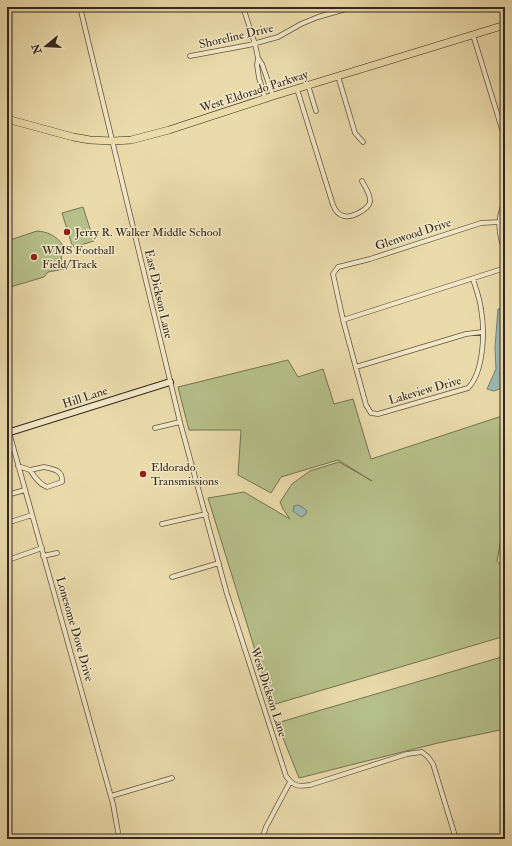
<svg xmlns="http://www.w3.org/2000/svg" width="512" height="846" font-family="'IM FELL Double Pica',serif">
<rect width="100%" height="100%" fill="#ebdbab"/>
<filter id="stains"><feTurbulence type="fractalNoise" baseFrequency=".005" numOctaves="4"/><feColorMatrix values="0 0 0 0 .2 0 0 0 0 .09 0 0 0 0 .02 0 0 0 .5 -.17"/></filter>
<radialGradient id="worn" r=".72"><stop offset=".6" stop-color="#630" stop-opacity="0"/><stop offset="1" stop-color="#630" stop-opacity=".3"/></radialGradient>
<path fill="#b6c08a" stroke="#747454" d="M83,207L94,241L74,247L73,245H72L62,213Z
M37,231C48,232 55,235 63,245L61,261L64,269L48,272L44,277L7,288V241Z
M288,360L298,377L323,369L334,404L353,399L371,459L505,415V524H504L497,561L505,568V636L272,705L208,498L244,492L290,519L283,509L280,502L292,484L310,471L339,462L372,481L338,460L281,477L271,493L238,475L241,430H189L178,387Z
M505,656V729L438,743L299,778L277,723Z"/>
<path fill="#9bb9b2" stroke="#717f77" d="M505,308V387L494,391L487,389L496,369L495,347L498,309Z
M298,505L304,508L307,511L305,515L301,517L293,511L294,506Z"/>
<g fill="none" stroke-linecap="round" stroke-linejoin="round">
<g stroke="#615541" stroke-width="5.5">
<path id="street" d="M80,7L180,422L227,594L286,776C293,786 298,787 310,785L407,754L422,752L428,757L433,764L456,839
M243,7L255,44L258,58L257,65L259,78L265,98
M473,35L505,139
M190,56L249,45L278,37L301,24L318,17L353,7
M258,58L262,64L273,96
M338,76L355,133L363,142
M308,85L316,111
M297,89L333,205C335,210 338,215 344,216C351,218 368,210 370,202C371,195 365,187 362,181
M505,201C496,221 499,234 505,253
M473,279C476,289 480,299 481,309C485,331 484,372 468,388L378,414L371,413L366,405L343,320L333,274L338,267L370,259L481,223L499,222
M343,320L505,268
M356,367L466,334L482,332
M155,428L180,422
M9,432L113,804L118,832
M18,466L30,470
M44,467C53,469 63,470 62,482L47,487C39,484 34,476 30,470Z
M7,495L25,490
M7,523L32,515
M162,524L206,514
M43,556L57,553
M11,559L42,548
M172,577L219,563
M111,796L172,778
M262,839L266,827L290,782"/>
</g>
<g stroke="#33281e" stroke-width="8">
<path id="secondary" d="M7,433L170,382"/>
</g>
<g stroke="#33281e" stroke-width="8">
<path id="primary" d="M7,119L73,137L90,140L113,141L131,140L169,130L273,96L505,25"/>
</g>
<use href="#street" stroke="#f2e8c8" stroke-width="4"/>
<use href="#secondary" stroke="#f2e8c8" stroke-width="6"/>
<use href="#primary" stroke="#ebdbab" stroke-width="7"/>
</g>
<g fill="#8f2418" stroke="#f2e8c8" stroke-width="1.5">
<circle cx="67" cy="232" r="4"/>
<circle cx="34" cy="257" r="4"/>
<circle cx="143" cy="474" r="4"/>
</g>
<g text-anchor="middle" stroke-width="3" stroke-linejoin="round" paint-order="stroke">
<g font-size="12" fill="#33281e" stroke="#f2e8c8">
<text transform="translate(236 36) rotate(-13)" y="4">Shoreline Drive</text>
<text transform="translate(254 91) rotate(-18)" y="4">West Eldorado Parkway</text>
<text transform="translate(413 234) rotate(-18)" y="4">Glenwood Drive</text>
<text transform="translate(159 294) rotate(77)" y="4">East Dickson Lane</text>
<text transform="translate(425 390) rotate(-16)" y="4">Lakeview Drive</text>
<text transform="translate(85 397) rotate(-18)" y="4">Hill Lane</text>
<text transform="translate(75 629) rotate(74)" y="4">Lonesome Dove Drive</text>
<text transform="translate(269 692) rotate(72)" y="4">West Dickson Lane</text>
</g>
<g font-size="12" fill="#33281e" stroke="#f2e8c8" text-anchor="start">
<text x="75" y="236">Jerry R. Walker Middle School</text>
<text x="42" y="254">WMS Football<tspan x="42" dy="14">Field/Track</tspan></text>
<text x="151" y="471">Eldorado<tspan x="151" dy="14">Transmissions</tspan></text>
</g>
</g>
<rect width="512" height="846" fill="none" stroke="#ebdbab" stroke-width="24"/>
<rect x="8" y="8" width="496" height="830" fill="none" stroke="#33281e" stroke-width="2"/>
<rect x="12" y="12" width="488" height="822" fill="none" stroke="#33281e"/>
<g transform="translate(46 46) rotate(252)" stroke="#f2e8c8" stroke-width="3" paint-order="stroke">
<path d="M0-3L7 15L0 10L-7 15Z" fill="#33281e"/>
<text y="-6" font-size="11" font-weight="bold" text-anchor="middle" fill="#33281e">N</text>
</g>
<rect width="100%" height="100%" filter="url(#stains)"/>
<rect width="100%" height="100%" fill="url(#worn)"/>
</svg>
